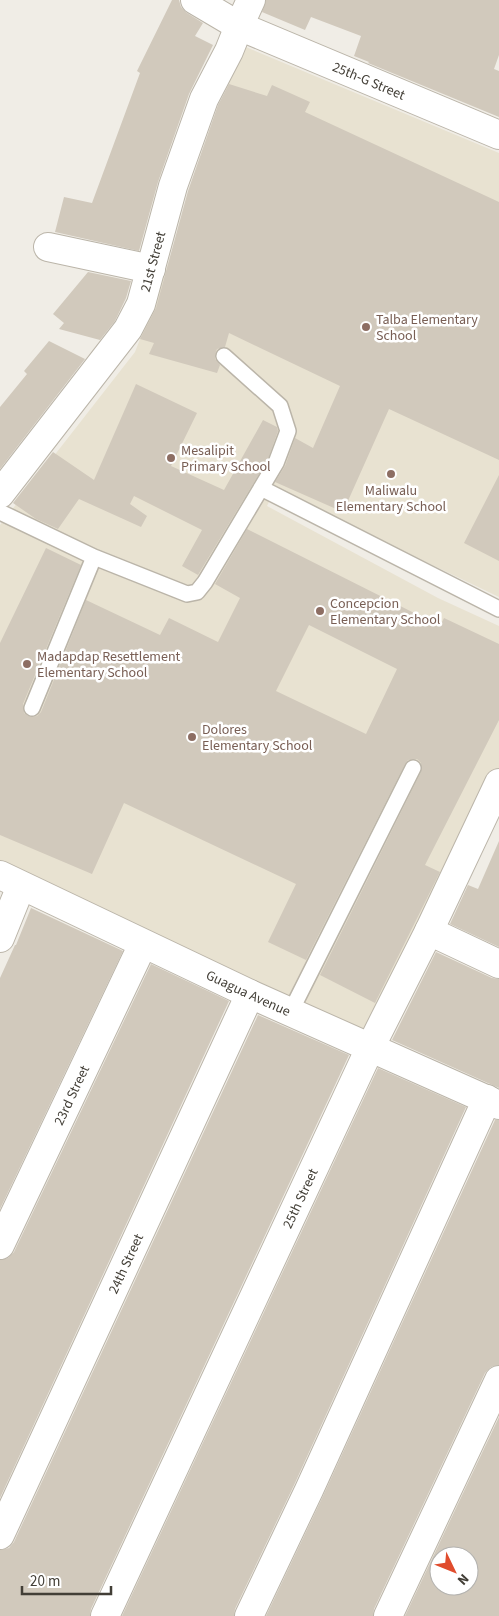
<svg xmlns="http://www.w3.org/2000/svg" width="499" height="1616" font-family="'Source Sans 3',sans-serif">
<rect width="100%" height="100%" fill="#f0ede6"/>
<path fill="#e8e2d1" d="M241,45L499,153V597L378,539L276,488L267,506L438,598L499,626V771L372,1035L0,864V525L135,352L162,282Z"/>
<path fill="#d1c9bc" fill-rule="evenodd" d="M172,0H179L181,7L187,13L203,23L195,36L213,45L189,94L158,182L139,251L55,232L64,197L92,203L140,73L137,71Z
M266,0H499V55L494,69L499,71V117L368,63L369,62L354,56L361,36L311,17L305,30L262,12Z
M229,84L267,96L272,85L310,102L305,112L499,202V460L389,409L343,512L275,482L285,466L295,438L313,448L340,386L229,333L225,347L217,349L215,354V359L220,365L217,373L149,354L154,343L140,339L156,308L188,191L218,105Z
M88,272L131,281L126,298L115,321L100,340L59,329L64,323L53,314Z
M49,341L85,359L0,469V407L27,374L24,371Z
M136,384L197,413L171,466L224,490L263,420L277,427L278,431L268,459L198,575L182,566L202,530L134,496L130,504L147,516L141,527L79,499L58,529L36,519L13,503L53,452L94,480Z
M499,475V561L464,543Z
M247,529L440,626L444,618L499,644V720L425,865L440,872L375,1003L320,975L421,772V763L417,759L408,760L405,764L306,960L268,942L296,884L124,803L92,874L0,835V643L46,548L81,565L23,704L24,713L28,716L33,717L37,716L41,712L86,600L160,635L169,618L218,642L240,598L215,584ZM309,625L397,669L366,734L276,691Z
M499,841V947L450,924L468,885L478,889Z
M31,908L123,951L0,1209V978L15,945H16Z
M436,952L492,978L499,979V1088L392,1040Z
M151,964L229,1001L0,1498V1260L8,1258L14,1252Z
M258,1015L349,1055L91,1609L90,1616H0V1550L9,1548L14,1542Z
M378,1068L466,1107L295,1483L235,1609L234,1616H122Z
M495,1120H499V1365L491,1367L485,1373L374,1609L373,1616H266L323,1496Z
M499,1417V1616H405ZM439,1556H469V1586H439Z"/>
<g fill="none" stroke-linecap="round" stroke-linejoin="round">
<g stroke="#bbb5a9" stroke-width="18">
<path id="lane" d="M261,488L499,609
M0,512L94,557L187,594L197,592L205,582L276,463L288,431L280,406L224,356
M32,708L94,557
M291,1011L413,768"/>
</g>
<g stroke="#bbb5a9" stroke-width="30">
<g id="street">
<path id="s1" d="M195,0L239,26L499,135"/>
<path d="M48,247L151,269"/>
<path id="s2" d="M0,494L128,329L141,304L173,186L204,99L229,51L239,26L251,0"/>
<path id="s3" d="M0,875L250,994L499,1105"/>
<path d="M429,931L499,964"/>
<path d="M0,938L21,886"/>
<path id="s4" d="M0,1245L143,944"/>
<path id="s5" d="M0,1535L250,994"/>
<path id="s6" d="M105,1616L370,1048L429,931L499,783"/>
<path d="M249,1616L309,1490L487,1099"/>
<path d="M388,1616L499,1380"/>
</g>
</g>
<use href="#lane" stroke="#fff" stroke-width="15"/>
<use href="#street" stroke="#fff" stroke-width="28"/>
</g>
<g fill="#8d6e63" stroke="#fff" stroke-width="2">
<circle cx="366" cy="327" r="5"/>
<circle cx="171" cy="458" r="5"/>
<circle cx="391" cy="474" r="5"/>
<circle cx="320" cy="611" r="5"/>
<circle cx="27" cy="664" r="5"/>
<circle cx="192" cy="737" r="5"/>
</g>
<g text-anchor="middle" stroke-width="5" stroke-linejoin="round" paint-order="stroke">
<g font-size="14" fill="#423e36" stroke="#fff">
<text dy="5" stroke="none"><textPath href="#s1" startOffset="192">25th-G Street</textPath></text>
<text dy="5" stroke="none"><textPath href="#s2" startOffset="281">21st Street</textPath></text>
<text dy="5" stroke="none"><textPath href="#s3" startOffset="275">Guagua Avenue</textPath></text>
<text dy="5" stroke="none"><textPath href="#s4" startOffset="166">23rd Street</textPath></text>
<text dy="5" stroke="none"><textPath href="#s6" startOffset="461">25th Street</textPath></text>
<text dy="5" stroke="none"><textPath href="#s5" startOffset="299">24th Street</textPath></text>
</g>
<g font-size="14" fill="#785e54" stroke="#fff" text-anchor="start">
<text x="376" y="324">Talba Elementary<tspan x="376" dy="16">School</tspan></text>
<text x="181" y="455">Mesalipit<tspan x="181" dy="16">Primary School</tspan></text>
<text x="391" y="495" text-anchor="middle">Maliwalu<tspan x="391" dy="16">Elementary School</tspan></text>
<text x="330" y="608">Concepcion<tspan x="330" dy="16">Elementary School</tspan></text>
<text x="37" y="661">Madapdap Resettlement<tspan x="37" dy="16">Elementary School</tspan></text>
<text x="202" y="734">Dolores<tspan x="202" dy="16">Elementary School</tspan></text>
</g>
</g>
<g transform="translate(454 1571) rotate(133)"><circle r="24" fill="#ffffff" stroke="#b3b2af"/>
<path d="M0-4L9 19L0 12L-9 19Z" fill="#e04c2d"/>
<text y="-8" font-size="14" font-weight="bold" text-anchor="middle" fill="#423e36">N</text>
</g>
<path d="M22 1586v8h89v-8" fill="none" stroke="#423e36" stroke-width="2.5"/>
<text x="30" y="1586" font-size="15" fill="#423e36" stroke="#ffffff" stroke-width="4" paint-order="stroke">20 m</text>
</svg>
